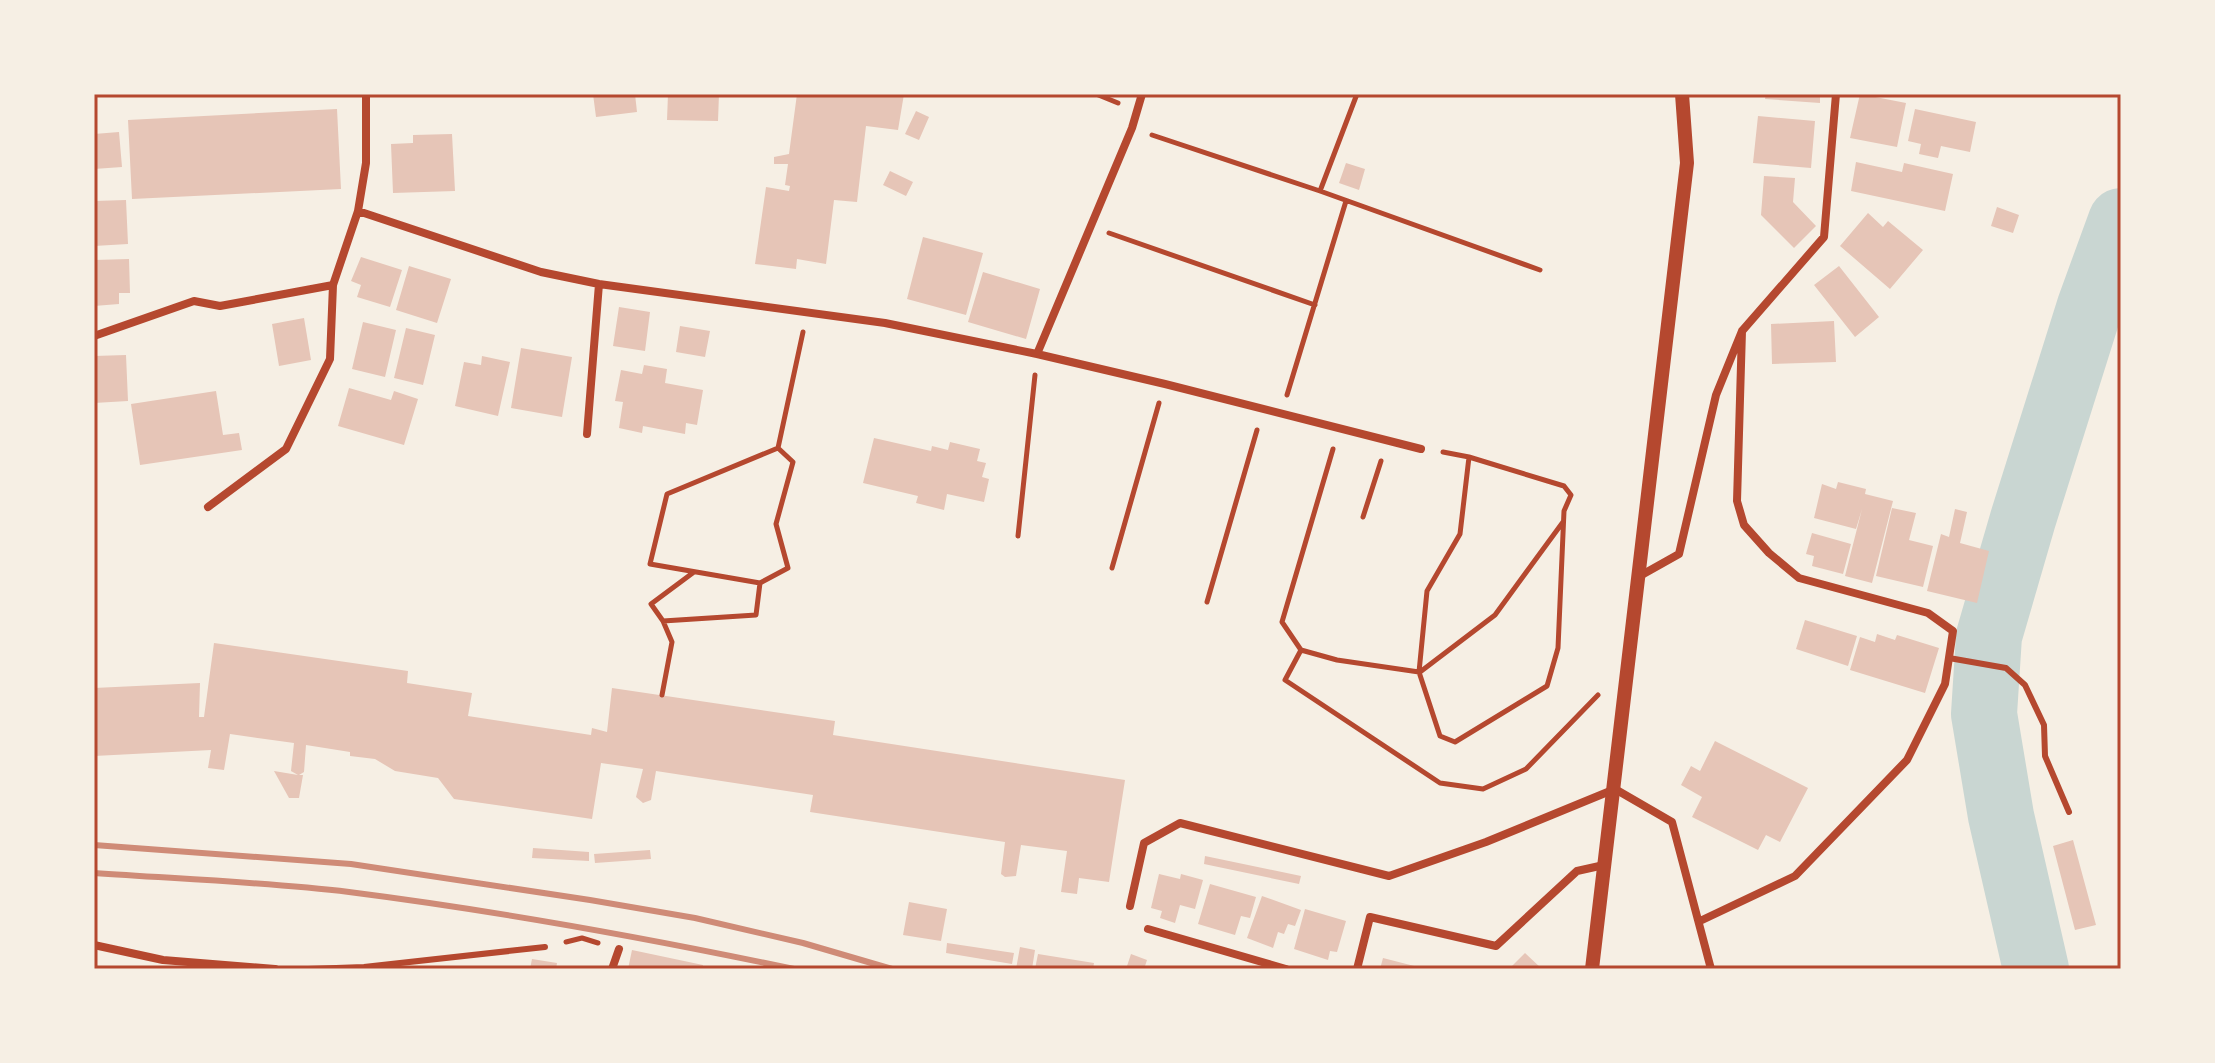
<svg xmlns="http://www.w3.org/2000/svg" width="2215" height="1063" font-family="'PT Serif',serif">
<rect width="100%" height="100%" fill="#f6efe4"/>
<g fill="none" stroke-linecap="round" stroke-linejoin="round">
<path stroke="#c9d6d2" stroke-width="66" d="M2036,969L2001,816L1984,714L1989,636L2023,519L2090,306L2121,221"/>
</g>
<path fill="#e6c5b7" d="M593,94H635L637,112L596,117Z
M668,94H719L718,121L667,120Z
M797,94H904L898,130L866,126L857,202L834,200L826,264L797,259L796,269L755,264L766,187L789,191L790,186L785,185L788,164H774V157L789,154Z
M1766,94H1820V103L1765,99Z
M1860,94L1906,103L1897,147L1850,138Z
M337,109L341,189L132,199L128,120Z
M1915,109L1976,122L1970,152L1941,146L1938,158L1919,154L1921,144L1908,141Z
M916,111L929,117L919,140L905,134Z
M1758,116L1815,121L1811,168L1753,163Z
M119,132L122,167L94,169V134Z
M452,134L455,191L393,193L391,144L413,143V135Z
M1856,162L1902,172L1904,163L1953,174L1945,211L1851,191Z
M1346,163L1365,169L1359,190L1339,183Z
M890,171L913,182L906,196L883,185Z
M1764,176L1795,178L1793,202L1816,226L1794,248L1761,215Z
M126,200L128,244L94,246V201Z
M1997,207L2019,215L2013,233L1991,226Z
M1868,213L1883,227L1888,221L1923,250L1890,289L1840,246Z
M923,237L983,253L966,315L907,299Z
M361,257L402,270L390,307L357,297L361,285L351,281Z
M129,259L130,293H119V304L94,306V260Z
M409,266L451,279L437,323L396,310Z
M1839,266L1879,317L1855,337L1814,285Z
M983,272L1040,289L1026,339L968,322Z
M619,307L650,312L645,351L613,346Z
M304,318L311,360L279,366L272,324Z
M1834,321L1836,362L1772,364L1771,324Z
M363,322L396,330L385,377L352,369Z
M680,326L710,331L705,357L676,352Z
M406,328L435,335L423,385L394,378Z
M521,348L572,357L562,417L511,408Z
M126,355L128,401L94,403V356Z
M482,356L510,362L498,416L455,406L464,362L481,365Z
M644,365L667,369L665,383L703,390L697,425L686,423L685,434L643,426L642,433L619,428L623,402L615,401L621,370L642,374Z
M349,388L391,400L394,391L418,399L404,445L338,426Z
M216,391L223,435L239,433L242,450L140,465L131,404Z
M874,438L931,451L932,446L948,450L950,442L980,449L977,461L986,463L982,477L989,479L984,502L947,494L944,510L916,503L918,496L863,483Z
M1838,482L1866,489L1865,494L1893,501L1872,583L1845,576L1862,509L1856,529L1814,518L1822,484L1836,489Z
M1892,508L1916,513L1909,540L1933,546L1923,587L1876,576Z
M1955,509L1967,512L1960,543L1989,551L1977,603L1927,591L1941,534L1949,537Z
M1812,533L1851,544L1843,574L1812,566L1814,556L1806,554Z
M1805,620L1857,636L1848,666L1796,649Z
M1877,634L1895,640L1897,635L1939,648L1925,693L1850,670L1860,637L1875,642Z
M214,643L408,671L407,683L472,693L468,716L591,735L592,728L607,732L612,688L835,721L833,735L1125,780L1109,882L1079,878L1077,894L1061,892L1067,851L1021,845L1016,876L1005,877L1001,874L1005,842L810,812L813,795L656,771L651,800L643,803L636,797L643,769L601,763L592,819L454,799L438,778L395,771L375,759L350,756V752L306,745L304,772L299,775H303L299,798H289L274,771L298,775L291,771L294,743L230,734L224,770L208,768L211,750L94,756V688L200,683L199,717H204Z
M1715,741L1808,788L1780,842L1766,835L1758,850L1692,817L1702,797L1681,785L1691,766L1700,771Z
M2073,840L2096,925L2075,930L2053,846Z
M533,848L589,852V861L532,858Z
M650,850L651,859L595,863L594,854Z
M1205,856L1301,876L1299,884L1204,864Z
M1159,874L1180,879L1181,874L1203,880L1195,909L1180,905L1175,923L1160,918L1162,911L1151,908Z
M1210,884L1256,897L1250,918L1241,916L1235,935L1198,924Z
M1262,896L1301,910L1295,926L1288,924L1284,934L1278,932L1273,948L1247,938Z
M909,902L947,909L941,941L903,935Z
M1305,909L1346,921L1337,952L1330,951L1328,960L1294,949Z
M947,943L1014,953L1012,964L946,953Z
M1020,947L1035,950L1032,969H1016Z
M632,950L703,965L702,969H628Z
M1525,953L1542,969H1509Z
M1038,954L1094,963L1093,969H1035Z
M1131,954L1147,960L1144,969H1126Z
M1383,958L1422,968V969H1380Z
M532,959L557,963L556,969H530Z"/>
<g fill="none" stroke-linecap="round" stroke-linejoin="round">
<path stroke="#b5482f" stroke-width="5" d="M1096,94L1118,103
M1152,135L1320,191L1540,270
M1320,191L1357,94
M1109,233L1315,305
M1287,395L1346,201
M778,448L793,462L776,524L788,568L760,583L650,564L667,494Z
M778,448L803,332
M1333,449L1282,622L1301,650L1337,660L1419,672L1440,736L1455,742L1547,686L1558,648L1564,511L1571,495L1564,486L1469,457L1443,452
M1363,517L1381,461
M1018,536L1035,375
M1112,568L1159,403
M1207,602L1257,430
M663,621L651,604L694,572
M1301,650L1285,680L1440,783L1483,789L1526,769L1598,695
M1419,672L1427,591L1460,534L1469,457
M1420,672L1495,615L1563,522
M662,695L672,642L663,621L756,615L760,583
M566,942L582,938L598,943"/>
<path stroke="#b5482f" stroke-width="6" d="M1949,658L2006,668L2025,685L2044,725L2045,756L2069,812
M308,969L364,967L545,947"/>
<path stroke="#b5482f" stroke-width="8" d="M358,211L541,272L599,284L885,323L1037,354L1165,384L1421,449
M94,336L194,301L220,306L333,285
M1037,354L1132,128L1142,94
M587,434L599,284
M208,507L286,449L330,359L333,285L358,211L366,163V94
M1638,577L1679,554L1716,395L1742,331L1824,237L1836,94
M1130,906L1144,843L1180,823L1389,876L1486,842L1615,789L1672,822L1711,969
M1700,921L1795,876L1907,760L1945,684L1953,631L1928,613L1799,578L1769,553L1744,525L1737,501L1742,331
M1148,929L1286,969
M94,945L163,960L275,969
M612,969L619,949
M1357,969L1370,917L1496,946L1577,871L1604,865"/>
<path stroke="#b5482f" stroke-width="14" d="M1592,969L1687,163L1682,94"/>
<path stroke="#cf8b77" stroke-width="6" d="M94,845L351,864L590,900L695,918L803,943L892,969
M94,873C179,879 265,882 349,892C498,911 647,938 794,969"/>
</g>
<rect width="2215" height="1063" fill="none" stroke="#f6efe4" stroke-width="192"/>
<rect x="96" y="96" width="2023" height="871" fill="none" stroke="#b5482f" stroke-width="3"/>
</svg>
